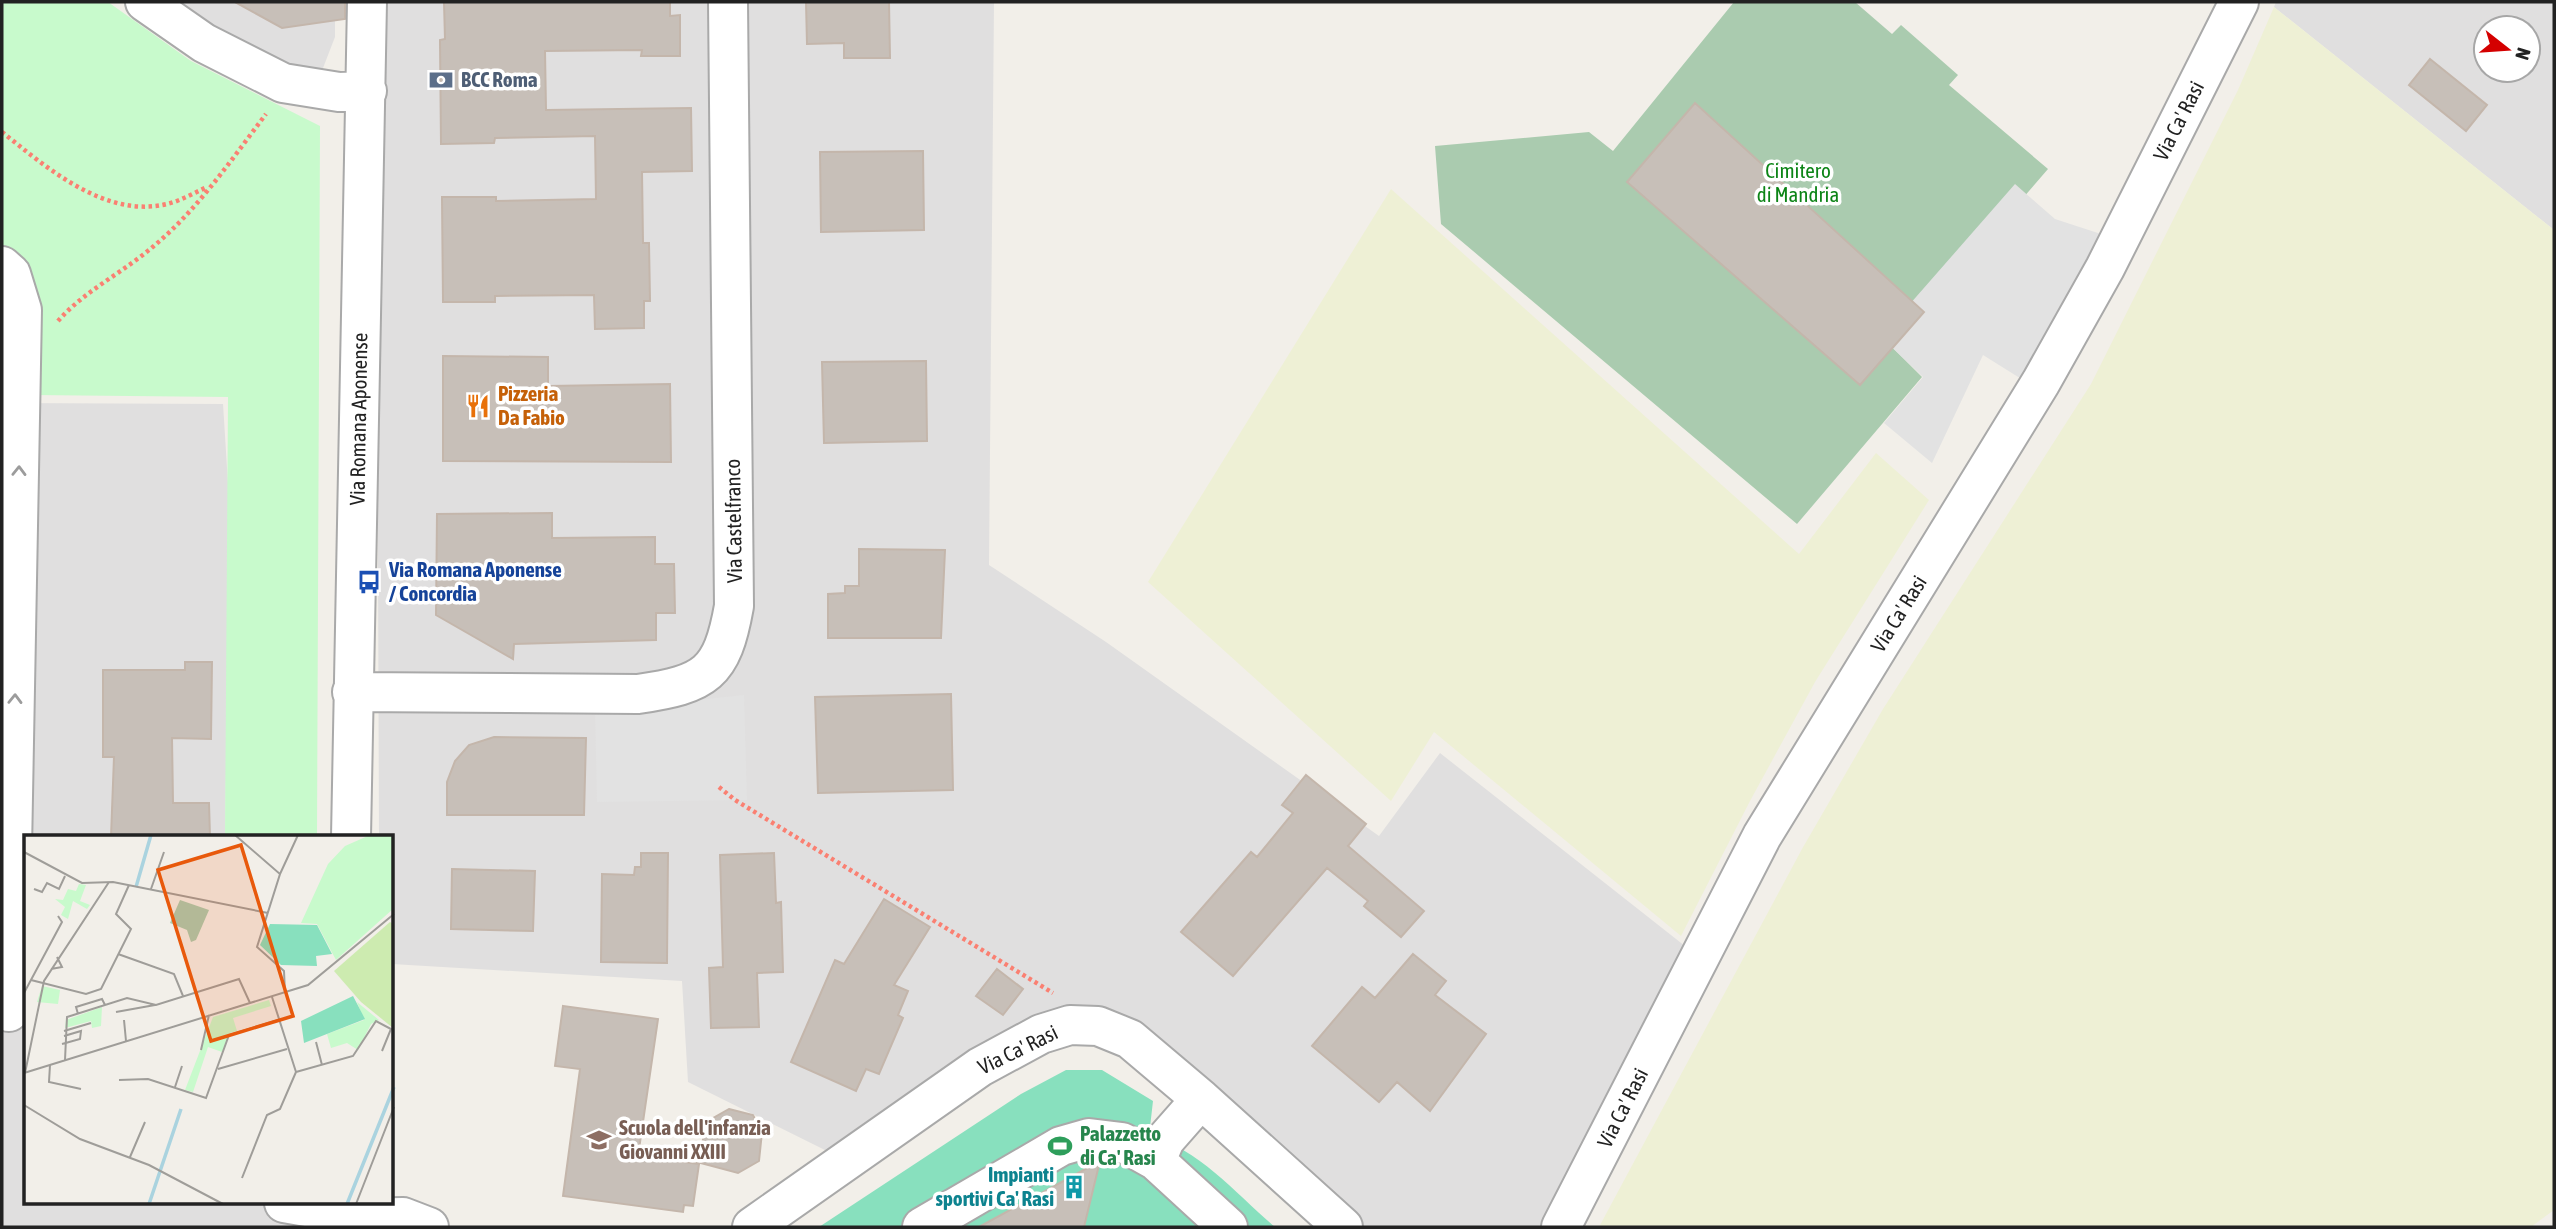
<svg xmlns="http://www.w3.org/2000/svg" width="2556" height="1229" font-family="'Asap Condensed',sans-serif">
<rect width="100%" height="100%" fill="#f2efe9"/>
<path fill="#e0dfdf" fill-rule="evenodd" d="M173,2H335V37L323,68L298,72L256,61Z
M376,2H994L989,565L1106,642L1379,836L1440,753L1690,950L1540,1227H1358L1101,1014L835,1155L688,1082L682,981L392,964V837H379Z
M2276,2H2554V230L2274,7ZM2486,28H2528V70H2486Z
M2,289L9,403L223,404L230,515L225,837H26V1203H320L319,1227H2Z"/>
<path fill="#eef0d5" d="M2274,7L2554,230V1210L2531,1227H1599L1802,849L1883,709L2091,384L2238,90Z
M1391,189L1799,554L1876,453L1929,500L1815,682L1750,801L1681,936L1434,732L1391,801L1148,582Z"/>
<path fill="#aacbaf" d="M1734,2H1855L1892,34L1901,25L1958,75L1949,85L2048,169L1893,348L1922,377L1797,524L1441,224L1435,146L1589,132L1613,151Z"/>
<path fill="#c8facc" d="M2,2H108L191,61L320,126L317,837H225L228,397L32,395L9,251L2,246Z"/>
<path fill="#88e0be" d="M1066,1070H1102L1153,1101L1149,1136C1199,1148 1237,1195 1275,1227H819L1021,1094Z"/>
<path fill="#e2e2e2" d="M2015,184L2055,219L2104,235L2023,380L1983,355L1932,463L1884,423L1923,377L1881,337Z
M744,695L747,800L597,802L595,707L641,706Z"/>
<path fill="#c7bfb8" stroke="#c4b6ab" stroke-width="2" d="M235,2H345V19L282,28Z
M444,2H670V16L680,15V56H641L642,50L545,51L546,110L691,108L692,171L642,172L643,243H649L650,301H644V328L595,329L594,295L495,296V302H443L442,197H496V201L596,199L595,136L495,138L494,143L441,144L440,40L445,39Z
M806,2H889L890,58H844V43L807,44Z
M2430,59L2487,105L2466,131L2409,85Z
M1695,103L1924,312L1860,385L1627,182Z
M923,151L924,230L821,232L820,152Z
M443,356L548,357V386L670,384L671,462L443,461Z
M926,361L927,441L824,443L822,362Z
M552,513V538L655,537V564H674L675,613H656V640L514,644L513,659L436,615L437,514Z
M859,549L945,550L941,638H828V594L845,593V586H859Z
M185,662H212L211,739L172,738L173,803H209L210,837H111L114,757H103V670H185Z
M951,694L953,790L818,793L815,697Z
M494,737L586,738L584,815H447V782L455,761L469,745Z
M1306,775L1366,824L1348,846L1424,911L1401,937L1364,906L1368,901L1327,868L1233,976L1181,932L1251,852L1257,857L1293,813L1282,805Z
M641,853H668L667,963L601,962L602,874L634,875L635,867H641Z
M774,853L776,903L781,902L783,972L757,973L759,1027L711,1028L709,968L723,967L720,855Z
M452,869L535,871L533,931L451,929Z
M884,899L930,927L894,985L908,991L898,1015L903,1018L879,1074L866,1069L856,1091L791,1062L835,960L844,964Z
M1413,954L1446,981L1435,995L1486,1034L1430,1111L1397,1082L1379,1102L1312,1046L1362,987L1375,998Z
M997,969L1023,989L1003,1015L976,996Z
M563,1006L658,1019L638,1156L699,1164L693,1206L684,1205L683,1212L563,1196L580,1069L555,1066Z
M729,1109L753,1115L762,1132L759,1161L738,1173L697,1162L708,1121Z
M1100,1161L1084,1227H979Z"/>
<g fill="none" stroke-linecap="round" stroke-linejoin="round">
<g stroke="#a9a9a9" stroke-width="42">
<path id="minor" d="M145,2L204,43L283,83L339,92L367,91
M2,266L11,274L22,310L9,1012
M352,692L638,694C706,684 722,674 734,606L728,2
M351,837L367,2
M1156,1161L1165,1140L1201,1099
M284,1203L318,1209L352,1210
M352,1218L403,1217L429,1227
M752,1227L980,1067L1041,1034L1070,1025L1098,1026L1130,1039L1201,1099L1343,1227
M922,1227L1061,1146L1089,1138L1122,1142L1156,1161L1228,1227
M1561,1227L1762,836L2041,382L2105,268L2239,2"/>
</g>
<path stroke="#fa8072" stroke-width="4.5" stroke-dasharray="3.5 3.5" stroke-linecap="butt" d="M2,132C46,167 105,219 167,204C180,201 194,193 207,187
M58,321C84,291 124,272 155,245C198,209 232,159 266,114
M719,787L735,800L1053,993"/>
<use href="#minor" stroke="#fff" stroke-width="38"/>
</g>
<defs><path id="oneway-chevron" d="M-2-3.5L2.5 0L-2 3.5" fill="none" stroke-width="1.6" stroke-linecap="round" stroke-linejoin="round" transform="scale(1.75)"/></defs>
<g stroke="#9c9c9c">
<use href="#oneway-chevron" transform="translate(19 471) rotate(-89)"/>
<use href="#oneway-chevron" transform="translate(15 699) rotate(-89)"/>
</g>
<defs>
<g id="bank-bare" transform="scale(1.89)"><path d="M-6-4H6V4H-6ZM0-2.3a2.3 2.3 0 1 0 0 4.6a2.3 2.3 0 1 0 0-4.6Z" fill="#5c6f8a" stroke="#fff" stroke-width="2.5" paint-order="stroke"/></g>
<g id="restaurant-bare" transform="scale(1.89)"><path d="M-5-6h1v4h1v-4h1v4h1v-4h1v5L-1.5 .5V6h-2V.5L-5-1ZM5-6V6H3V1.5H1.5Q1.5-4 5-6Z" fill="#e8710a" stroke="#fff" stroke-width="2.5" paint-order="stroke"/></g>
<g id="bus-bare" transform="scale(1.89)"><path d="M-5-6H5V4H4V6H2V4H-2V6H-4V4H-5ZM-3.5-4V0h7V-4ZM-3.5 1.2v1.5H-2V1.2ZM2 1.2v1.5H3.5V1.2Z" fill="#1a4fb4" stroke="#fff" stroke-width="2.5" paint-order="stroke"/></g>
<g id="school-bare" transform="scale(1.89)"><path d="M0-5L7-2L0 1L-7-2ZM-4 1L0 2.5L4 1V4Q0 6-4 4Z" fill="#8d6e63" stroke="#fff" stroke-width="2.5" paint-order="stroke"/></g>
<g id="stadium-bare" transform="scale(1.89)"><path d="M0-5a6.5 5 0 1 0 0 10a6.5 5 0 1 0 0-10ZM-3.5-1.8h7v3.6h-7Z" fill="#2e9e5b" stroke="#fff" stroke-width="2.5" paint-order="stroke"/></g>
<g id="building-bare" transform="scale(1.89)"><path d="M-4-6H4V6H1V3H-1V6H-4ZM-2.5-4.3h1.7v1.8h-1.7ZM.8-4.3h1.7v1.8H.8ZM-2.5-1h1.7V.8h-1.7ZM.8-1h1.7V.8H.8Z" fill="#0f9aa8" stroke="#fff" stroke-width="2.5" paint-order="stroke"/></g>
</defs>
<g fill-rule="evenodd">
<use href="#bank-bare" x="441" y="80"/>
<use href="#restaurant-bare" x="478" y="406"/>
<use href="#bus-bare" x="369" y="582"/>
<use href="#school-bare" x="599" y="1140"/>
<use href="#stadium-bare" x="1060" y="1146"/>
<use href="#building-bare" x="1074" y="1187"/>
</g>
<g text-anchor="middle" stroke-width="7" stroke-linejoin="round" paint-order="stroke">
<g font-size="21" font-weight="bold" fill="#4e5e75" stroke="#fff" text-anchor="start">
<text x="461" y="87">BCC Roma</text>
</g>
<g font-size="21" fill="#222" stroke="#fff">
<text transform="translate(2179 121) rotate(-63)" y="7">Via Ca' Rasi</text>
<text transform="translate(359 419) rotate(-89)" y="7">Via Romana Aponense</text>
<text transform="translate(734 521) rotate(-91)" y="7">Via Castelfranco</text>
<text transform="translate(1899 614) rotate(-58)" y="7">Via Ca' Rasi</text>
<text transform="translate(1018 1050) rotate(-26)" y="7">Via Ca' Rasi</text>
<text transform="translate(1623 1108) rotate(-63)" y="7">Via Ca' Rasi</text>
</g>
<g font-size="21" fill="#0c8416" stroke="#fff">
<text x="1798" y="178">Cimitero<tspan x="1798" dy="24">di Mandria</tspan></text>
</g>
<g font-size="21" font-weight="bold" fill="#c56008" stroke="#fff" text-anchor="start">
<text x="498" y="401">Pizzeria<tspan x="498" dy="24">Da Fabio</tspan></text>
</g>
<g font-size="21" font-weight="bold" fill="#164399" stroke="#fff" text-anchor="start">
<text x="389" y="577">Via Romana Aponense<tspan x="389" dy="24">/ Concordia</tspan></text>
</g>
<g font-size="21" font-weight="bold" fill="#785e54" stroke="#fff" text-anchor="start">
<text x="619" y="1135">Scuola dell'infanzia<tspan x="619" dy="24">Giovanni XXIII</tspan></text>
</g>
<g font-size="21" font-weight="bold" fill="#27864d" stroke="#fff" text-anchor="start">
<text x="1080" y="1141">Palazzetto<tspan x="1080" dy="24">di Ca' Rasi</tspan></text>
</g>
<g font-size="21" font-weight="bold" fill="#0d838f" stroke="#fff" text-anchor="end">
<text x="1054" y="1182">Impianti<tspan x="1054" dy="24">sportivi Ca' Rasi</tspan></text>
</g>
</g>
<g transform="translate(24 835)">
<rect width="369" height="369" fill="#f2efe9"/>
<path d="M366,87L370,90L369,193L337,167L310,136Z" fill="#cdebb0"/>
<path d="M156,65L185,75L172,105L167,107L163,95L146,88Z" fill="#aacbaf"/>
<path d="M346,0H369V74L312,125L293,89L277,88L304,29L321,11ZM55,49L62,50L56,66L66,70L63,74L49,66L44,84L37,80L41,72L31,64L39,65L44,54L52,56ZM18,151L36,155L34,169L13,167ZM245,165L247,171L209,183L213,196L206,198L198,217L184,212L169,257L161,255L189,182ZM333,167L355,185L347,189L334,215L323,208L307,213L303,199L340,185ZM78,172L77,191L68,193L67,186L41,193L42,185Z" fill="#c8facc"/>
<path d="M246,89L293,90L308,119L292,121L293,131L257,130L236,110ZM329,161L341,184L280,208L277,186Z" fill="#88e0be"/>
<path fill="none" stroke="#aad3df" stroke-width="3.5" d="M112,52L127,0M125,369L157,274M323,369L370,252"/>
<path fill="none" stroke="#9f9d99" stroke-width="2" d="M211,0L256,39L233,112L260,136L261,158M0,17L58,48L89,47L244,78M256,39L274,0M10,54L18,57L23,48L35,54L41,41M127,54L140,17M94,119L150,139L159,161M27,134L38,132L33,122M7,145L62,159L77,154L107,94L92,79L105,50M0,158L38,87L34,81M248,162L272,237M92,177L131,170M54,179L52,172L78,164L81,170M100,185L102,206M40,196L67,188M292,207L298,230M38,209L56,204L57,196L40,201M177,215L185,180M41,225L43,182L103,163L132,170L215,144L226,168M26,230L25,247L57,254M194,234L263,214M272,237L329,221L352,186L367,194L358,216M0,238L284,150L370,79M1,238L20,146L85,47M95,245L124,244L182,263L205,200L254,185M151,252L158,231M0,270L56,304L125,330L199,369M106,322L121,287M218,343L243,280L256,274L272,237M332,369L370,272"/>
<path fill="#e8590c" fill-opacity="0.15" stroke="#e8590c" stroke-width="3.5" d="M217,10L269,181L187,206L134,35Z"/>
<rect width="369" height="369" fill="none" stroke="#222" stroke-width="3.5"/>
</g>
<rect width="2556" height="1229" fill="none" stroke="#222222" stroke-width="7"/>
<g transform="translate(2507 49) rotate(107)"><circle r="33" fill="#ffffff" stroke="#a7a7a7" stroke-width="2"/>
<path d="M0-5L12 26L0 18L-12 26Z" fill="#d40000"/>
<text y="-10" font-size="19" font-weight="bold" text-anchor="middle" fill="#222222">N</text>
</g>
</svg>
